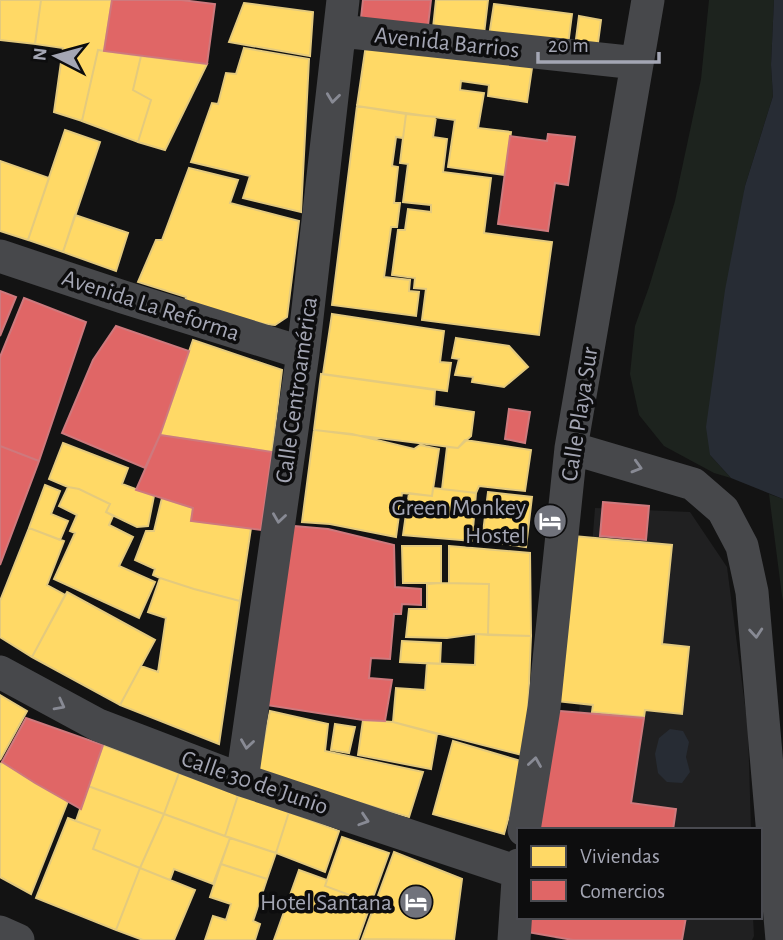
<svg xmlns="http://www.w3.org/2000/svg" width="783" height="940" font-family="'Alegreya Sans',sans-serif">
<rect width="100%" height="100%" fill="#131313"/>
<path fill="#202021" d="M595,508L690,512L727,567L748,729L751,830H570Z
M561,917H753L754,936L752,940H555Z"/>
<path fill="#1d231e" d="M709,0H774L771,65L773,96L745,186L710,455L731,478L714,473L664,446L639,415L630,374L635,326L649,287L675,201L701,79Z
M769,494L783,499V601L782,596Z"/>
<path fill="#272c34" d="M774,0H783V499L731,478L710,455L706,427L725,290L745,186L773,96L771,65Z
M670,729L683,731L689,742L686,757L690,772L682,783L667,782L658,773L655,754L659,738Z"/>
<path fill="#ffd966" stroke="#e4ca7d" stroke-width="2" d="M0,0H41L35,44L0,40Z
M41,0H112L104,51L98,50L82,121L54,112L63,48L35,44Z
M436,0H488L484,34L433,28Z
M244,3L313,12L310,56L229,42Z
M494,4L572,14L568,45L489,36Z
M579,16L601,20L597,50L575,47Z
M367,38L533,61L527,102L488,96L489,85L461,81L460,90L484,93L478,128L511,132L505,175L448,167L455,120L357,106Z
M244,48L309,59L301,212L243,198L250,176L191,162L212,103L218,104L226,73L236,74Z
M98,50L141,56L133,90L151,100L138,142L82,121Z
M141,56L207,64L165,150L138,142L151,100L133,90Z
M357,106L406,114L403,138L396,137L392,166L398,167L394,203H400L397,227H391L384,277L410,280L409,291L419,292L416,316L332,305Z
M406,114L436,117L433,137L447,139L443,172L491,178L484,233L552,242L539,335L422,320L426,289L414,288L415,278L392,275L398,230H405L408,209L431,212V205L403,202L408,164L400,163Z
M65,130L100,142L63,252L28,240Z
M0,161L49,178L28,240L0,231Z
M189,168L238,180L230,203L299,221L287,317L275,325L264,324L185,303L186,297L138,282L156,240H162Z
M75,215L128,233L116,271L63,252Z
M332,314L444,331L440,362L451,363L447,391L323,374Z
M456,338L509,346L528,367L504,387L472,382L473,377L455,375L459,359L452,358Z
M193,340L282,370L272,452L160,435Z
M321,374L435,390L434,406L474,412L471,436L458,448L314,430Z
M314,430L352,434L414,449L420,445L439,449L432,496L402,493L396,537L330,524L302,522Z
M465,440L531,450L525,491L479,486L476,493L442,489L447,447L458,448Z
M63,443L128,468L122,484L154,496L148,526L137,527L106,512L110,504L79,489L68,487L49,479Z
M45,485L60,491L51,514L68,521L60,540L29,528Z
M68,487L79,489L110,504L106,512L113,516L109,525L133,537L119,566L155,582L139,618L54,579L75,533L70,531L77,515L59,506Z
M433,488L476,493L472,541L403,535L409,493L432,496Z
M488,492L532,497L526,547L482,541Z
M162,498L193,508L191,521L251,528L240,601L194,589L160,578L153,575L155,569L135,560L146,531H154Z
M29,528L64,541L47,585L65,595L32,657L0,637V601Z
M573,536L672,545L662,644L689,647L682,714L645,710L644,717L592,712L593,705L557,701Z
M402,546H441V583H403Z
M449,546L530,553L531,636L488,635L489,584L449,583Z
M160,578L194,589L240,601L219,744L120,705L141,666L158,672L166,618L148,612Z
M441,583L489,584L488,635L476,634L447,638L406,637L409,609H427V584Z
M67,592L155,640L120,705L32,657Z
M476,634L531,636L526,756L393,722L396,688L425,690L427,663L475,665Z
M402,641L441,643L440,664L400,662Z
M0,695L27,711L0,760Z
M270,711L328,724L325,751L423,772L409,817L257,773Z
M363,720L393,722L437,734L431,769L358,755Z
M335,724L355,727L349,753L331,750Z
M453,741L524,762L504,834L433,814Z
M103,745L179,773L164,814L88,786Z
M2,762L68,801L31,894L0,877V765Z
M179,773L238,795L225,836L164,814Z
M88,786L164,814L140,868L93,849L100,830L76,821Z
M238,795L289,812L276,853L225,836Z
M289,812L339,831L325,872L276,853Z
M164,814L230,838L213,884L174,869L170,880L140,868Z
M68,818L100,830L93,849L140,868L116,930L36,898Z
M342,837L389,853L371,903L325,886Z
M230,838L276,853L267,879L221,864Z
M394,852L462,879L454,940L362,939Z
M221,864L267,879L253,921L260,924L255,940H205L213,916L226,920L231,904L210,897Z
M140,868L195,890L174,940H143L116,930Z
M299,870L327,880L325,886L371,903L358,940H274Z"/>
<path fill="#e06666" stroke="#ce797d" stroke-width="2" d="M112,0H181L215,4L207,64L104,51Z
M363,0H431L428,26L361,18Z
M548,134L575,137L568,185L555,183L548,231L498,224L510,136L547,141Z
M0,291L16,297L0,336Z
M24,298L86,322L39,461L0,446V357Z
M116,326L189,351L160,435L145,468L62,433L93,360Z
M509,409L530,412L525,443L505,439Z
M160,435L272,452L261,530L191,521L193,508L136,490Z
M0,446L39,461L0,565Z
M603,502L649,506L646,540L600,536Z
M294,526L328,529L394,545L395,587L421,589V605L402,604L401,614H394L390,659L371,658L369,678L392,680L385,721L363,720L260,704Z
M548,710L644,718L631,803L676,809L673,830H537Z
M26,718L103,745L81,809L35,783L2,762Z
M528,917H686L682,940H573L527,932Z"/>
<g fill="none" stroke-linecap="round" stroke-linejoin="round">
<path stroke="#47484b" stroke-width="33" d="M341,31L637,63
M0,256L123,297L303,353
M571,448L693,484L723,510L742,546L752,592L782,940
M0,672L98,725L242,780L518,872
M242,780L303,353L343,0
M524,830L544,708L571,448L648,0
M0,932L18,940
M514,940L519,865"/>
</g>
<defs><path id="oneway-chevron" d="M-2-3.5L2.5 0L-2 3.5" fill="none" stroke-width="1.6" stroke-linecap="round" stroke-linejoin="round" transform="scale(1.75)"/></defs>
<g stroke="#888a94">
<use href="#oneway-chevron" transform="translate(333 98) rotate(97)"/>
<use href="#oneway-chevron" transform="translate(637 467) rotate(16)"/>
<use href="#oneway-chevron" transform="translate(279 518) rotate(98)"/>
<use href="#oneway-chevron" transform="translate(756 633) rotate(85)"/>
<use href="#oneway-chevron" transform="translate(60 705) rotate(28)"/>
<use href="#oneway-chevron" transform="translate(247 744) rotate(98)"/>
<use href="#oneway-chevron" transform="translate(535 762) rotate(-81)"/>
<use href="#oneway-chevron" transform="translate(364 820) rotate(18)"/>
</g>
<defs>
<g id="hotel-disc" transform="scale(1.75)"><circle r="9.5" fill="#71737c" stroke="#0d0d0e"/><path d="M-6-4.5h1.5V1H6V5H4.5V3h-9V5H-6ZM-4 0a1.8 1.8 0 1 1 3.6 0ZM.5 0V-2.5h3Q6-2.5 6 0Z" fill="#fff"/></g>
</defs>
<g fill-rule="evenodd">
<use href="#hotel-disc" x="550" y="521"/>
<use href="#hotel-disc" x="416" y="902"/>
</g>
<g text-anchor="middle" stroke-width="7" stroke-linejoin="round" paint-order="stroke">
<g font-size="24" fill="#a4a6b4" stroke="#0d0d0e">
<text transform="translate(447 42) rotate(6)" y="8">Avenida Barrios</text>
<text transform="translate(151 305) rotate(18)" y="8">Avenida La Reforma</text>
<text transform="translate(296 390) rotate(-82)" y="8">Calle Centroamérica</text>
<text transform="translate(579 414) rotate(-81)" y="8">Calle Playa Sur</text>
<text transform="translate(255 782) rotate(19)" y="8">Calle 30 de Junio</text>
</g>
<g font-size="24" fill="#a4a6b4" stroke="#0d0d0e" text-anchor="end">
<text x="526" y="515">Green Monkey<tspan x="526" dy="28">Hostel</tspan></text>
<text x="392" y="910">Hotel Santana</text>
</g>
</g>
<rect x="517" y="828" width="245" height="91" fill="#0d0d0e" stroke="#494a50" stroke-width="2"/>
<rect x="531" y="846" width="35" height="21" fill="#ffd966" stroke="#494a50" stroke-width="2"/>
<text x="580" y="863" font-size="21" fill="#a4a6b4">Viviendas</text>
<rect x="531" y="880" width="35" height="21" fill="#e06666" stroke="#494a50" stroke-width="2"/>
<text x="580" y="898" font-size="21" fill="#a4a6b4">Comercios</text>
<g transform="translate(56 56) rotate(276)" stroke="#0d0d0e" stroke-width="5" paint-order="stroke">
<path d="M0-5L12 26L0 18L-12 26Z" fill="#a4a6b4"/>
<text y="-10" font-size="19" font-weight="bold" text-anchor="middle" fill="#a4a6b4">N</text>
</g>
<path d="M538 52v10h121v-10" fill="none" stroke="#a4a6b4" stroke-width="3.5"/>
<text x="548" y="52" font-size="21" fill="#a4a6b4" stroke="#0d0d0e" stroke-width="5" paint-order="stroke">20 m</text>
</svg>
